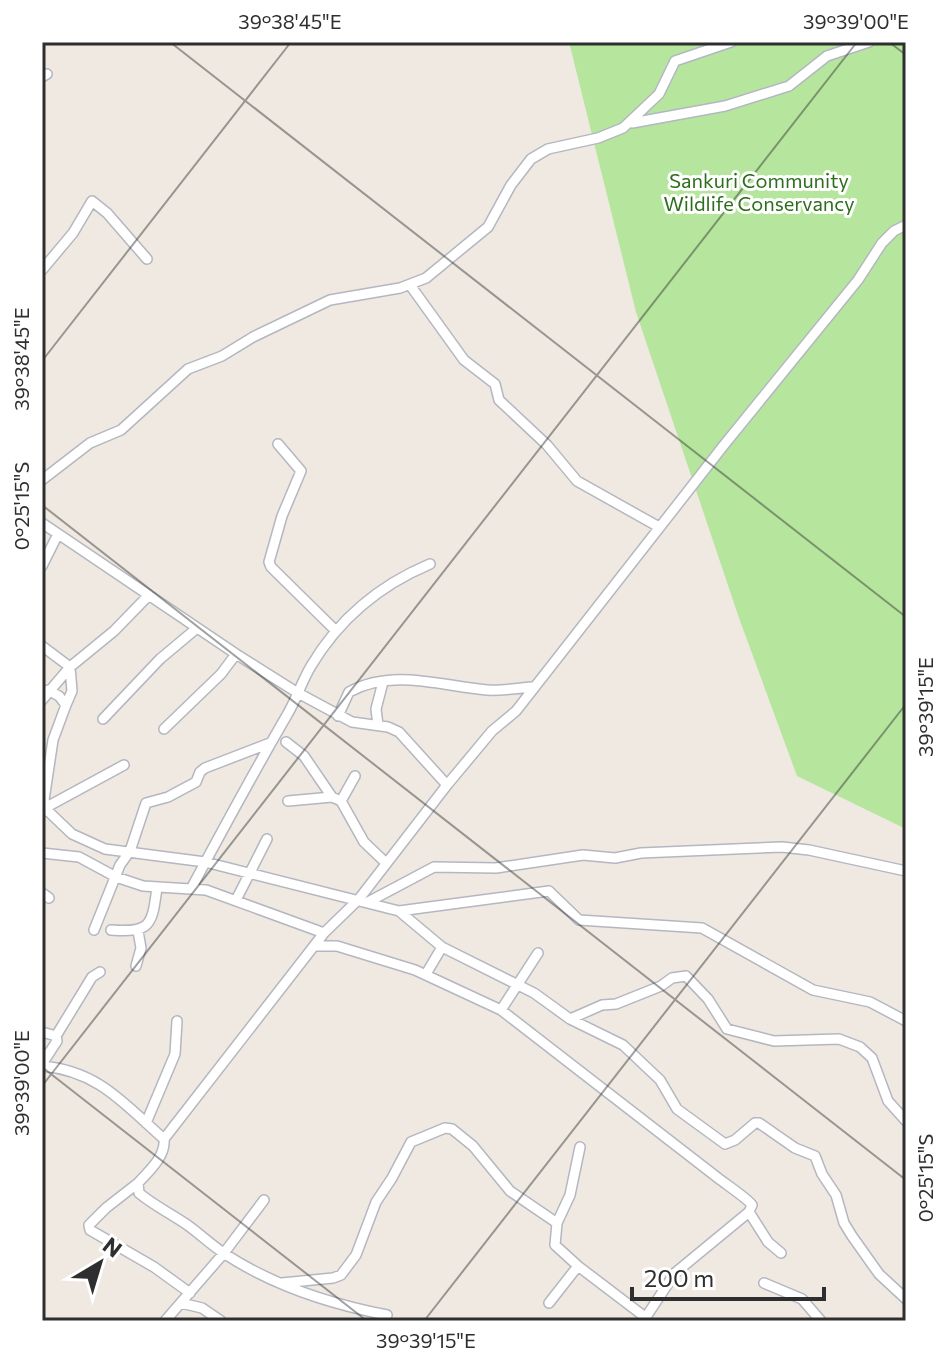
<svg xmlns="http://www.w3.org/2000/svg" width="948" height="1363" font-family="Commissioner,sans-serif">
<rect width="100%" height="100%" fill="#efe9e1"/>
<path fill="#b6e59e" d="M569,42H906V829L797,776L739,618L636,312Z"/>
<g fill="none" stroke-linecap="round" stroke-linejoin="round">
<g stroke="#b4b7c1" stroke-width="12">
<path id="minor" d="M42,77L47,74
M632,123L725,106L789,86L827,56L869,42
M42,270L73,233L92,201L107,213L147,259
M410,285L464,360L495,384L499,400L547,445L577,481L659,527
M278,444L301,471L282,516L269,562L271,567L336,631
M42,480L90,443L121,430L188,369L222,356L253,337L330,300L400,288L426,278L488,227L511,185L531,159L548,149L598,138L623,128L659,94L675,61L731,42
M42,523L236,654L298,693L352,722L388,727L399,732L447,785
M42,566L58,534
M42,646L70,667L72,691L66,705
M42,700L70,667L114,631L149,595
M338,716L349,692C393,668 441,686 487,690C502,691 517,688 532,687
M103,719L160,659L197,628
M378,725L376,709L383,682
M164,729L221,674L236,654
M286,742L304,756L332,797
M288,801L332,797L341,801L364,842L386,863
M341,801L355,776
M47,806L44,800L53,740L66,705L59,696L48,690
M42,809L49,812L72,834L105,849L205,862L399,911L549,891L579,920L702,928L813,990L870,1002L906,1021
M43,809L124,765
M42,853L79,857L116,877L143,886L206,890L324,933
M192,887C223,829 254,772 287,715C296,700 302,681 311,666C339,619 380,585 430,564
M42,893L49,898
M236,900L267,839
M368,902L434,867L496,868L583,855L615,858L641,853L782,847L809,850L906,871
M399,911L442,947
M94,930L120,865L130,851L146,803L168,797L196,782L200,772L205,768L270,743
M111,930C151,933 152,925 157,888
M316,946H337L415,970L501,1010L718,1178C727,1185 748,1199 752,1205L749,1212L768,1242L781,1253
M136,966L141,948L138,931
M426,974L442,947L534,993L570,1019L623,1045L660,1080L677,1109L725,1144L735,1140L755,1123H759L795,1148L815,1156L822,1174L836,1195L844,1223L852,1236L879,1274L906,1299
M501,1010L538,953
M570,1019L602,1005L616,1004L661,986L672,978L686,976L708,999L727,1029L774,1041L839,1039L860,1047L872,1058L888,1101L906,1121
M42,1032L56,1036L57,1041L42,1064
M56,1036L92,977L100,972
M42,1066C99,1071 124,1104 164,1139C166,1156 149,1171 138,1183L139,1193C153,1205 170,1213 186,1224C199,1233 211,1245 225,1254C274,1286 330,1304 387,1315
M146,1123L175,1054L177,1021
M164,1139L324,933L359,899L447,785L492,731L516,711L724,445L858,280L882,243L894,231L906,225
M580,1147L570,1195L557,1223L555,1245L578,1266L645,1317
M138,1183L106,1208L89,1225L90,1230L154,1267L190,1293
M282,1283L333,1278L341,1275L356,1255L376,1202L392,1178L411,1142L445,1128L452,1129L473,1146L510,1191L557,1223
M764,1283L802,1299L821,1321
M181,1303L202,1308L221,1321
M549,1303L578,1266
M644,1320L675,1273L749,1212
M165,1321L224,1253L264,1200"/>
</g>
<use href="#minor" stroke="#fff" stroke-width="9"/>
</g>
<path fill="none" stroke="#2e2e2e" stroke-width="2" stroke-opacity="0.45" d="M170,42L906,617M889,42L906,55M42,361L291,42M42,505L906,1180M42,1067L367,1321M42,1086L857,42M424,1321L906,704"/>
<g text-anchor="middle" stroke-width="6" stroke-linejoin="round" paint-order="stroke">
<g font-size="20" fill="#2c6e1b" stroke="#fff">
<text x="759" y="188">Sankuri Community<tspan x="759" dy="23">Wildlife Conservancy</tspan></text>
</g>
</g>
<rect width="948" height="1363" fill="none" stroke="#ffffff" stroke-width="88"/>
<g transform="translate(100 1263) rotate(38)" stroke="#ffffff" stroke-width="6" paint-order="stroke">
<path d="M0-6L14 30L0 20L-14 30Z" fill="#2e2e2e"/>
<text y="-12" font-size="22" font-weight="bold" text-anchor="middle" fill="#2e2e2e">N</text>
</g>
<path d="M632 1287v12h192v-12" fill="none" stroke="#2e2e2e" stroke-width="4"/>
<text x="644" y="1287" font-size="24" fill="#2e2e2e" stroke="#ffffff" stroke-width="6" paint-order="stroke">200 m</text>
<rect x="44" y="44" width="860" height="1275" fill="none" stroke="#2e2e2e" stroke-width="3"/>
<g font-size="20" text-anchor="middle" fill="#2e2e2e">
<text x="290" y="29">39°38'45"E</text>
<text x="856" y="29">39°39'00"E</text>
<text transform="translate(22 359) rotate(-90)" y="7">39°38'45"E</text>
<text transform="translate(22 506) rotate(-90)" y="7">0°25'15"S</text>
<text transform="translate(926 707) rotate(-90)" y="7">39°39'15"E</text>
<text transform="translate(22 1083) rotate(-90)" y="7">39°39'00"E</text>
<text transform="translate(926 1178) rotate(-90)" y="7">0°25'15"S</text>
<text x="426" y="1348">39°39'15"E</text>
</g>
</svg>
